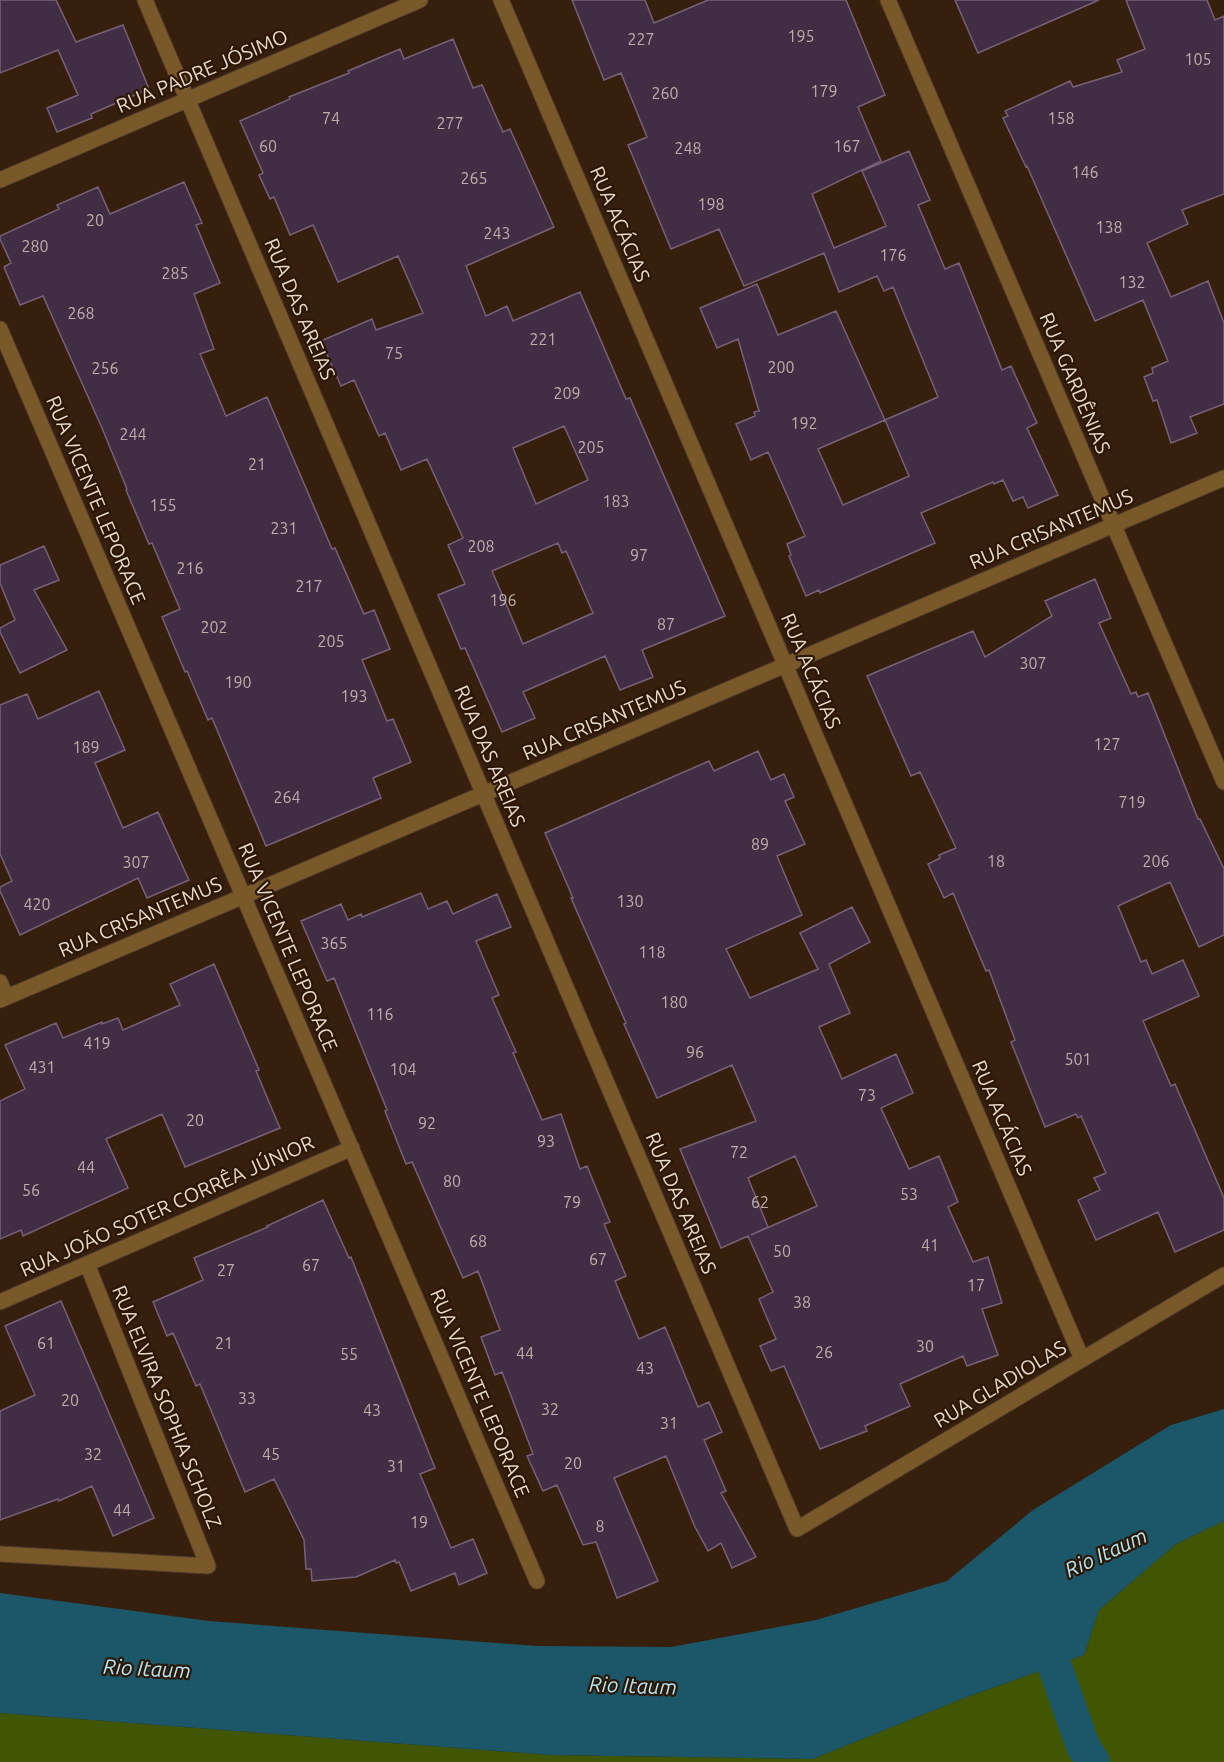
<svg xmlns="http://www.w3.org/2000/svg" width="1224" height="1762" font-family="Ubuntu,sans-serif">
<rect width="100%" height="100%" fill="#361f0d"/>
<path fill="#405602" d="M1224,1521V1762H0V1713L550,1755L813,1759L959,1700L1084,1655L1099,1610L1176,1544Z"/>
<path fill="#1b5768" d="M1224,1409V1521L1176,1544L1099,1610L1084,1655L959,1700L813,1759L550,1755L0,1713V1593L209,1621L537,1646L671,1647L816,1620L947,1581L1033,1510L1171,1425Z"/>
<g fill="none" stroke-linecap="round" stroke-linejoin="round">
<path stroke="#1b5768" stroke-width="34" d="M1054,1664L1083,1746L1093,1762"/>
</g>
<path fill="#422e44" stroke="#776179" stroke-width="1.5" fill-rule="evenodd" d="M0,0H56L76,42L123,25L149,89L91,114L92,118L57,132L47,108L78,95L58,50L0,73Z
M572,0H645L654,23L708,0H846L885,95L858,107L881,161L812,194L834,248L886,226L862,171L909,151L930,200L918,205L945,269L959,263L1002,370L1011,366L1037,423L1027,428L1058,495L1028,508L1023,497L1013,501L1003,480L994,484L993,482L921,513L935,543L820,593L819,590L806,596L789,556L791,555L787,544L805,536L768,452L751,460L736,424L755,416L754,412L759,411L738,339L717,348L700,308L757,284L778,335L836,311L885,420L818,449L843,505L909,476L885,420L938,397L893,287L884,291L877,276L839,292L824,253L744,286L719,229L671,249L628,145L647,137L621,73L604,80Z
M955,0H1099L978,53Z
M1126,0H1207L1215,20L1224,16V194L1182,210L1188,224L1147,243L1171,297L1208,281L1224,323V404L1190,417L1197,433L1171,443L1157,400L1153,401L1144,377L1153,373L1152,368L1168,361L1143,300L1095,321L1027,166L1026,167L1003,118L1008,116L1005,111L1070,81L1073,87L1122,72L1117,60L1145,49Z
M453,39L473,88L482,85L503,132L510,129L554,227L466,266L486,316L507,306L513,321L580,292L626,399L630,398L725,616L642,650L653,677L620,690L605,656L523,692L535,718L502,732L465,648L461,649L438,595L465,584L448,545L463,538L427,459L401,470L385,433L379,436L354,380L341,386L321,341L372,319L376,330L423,313L398,256L338,282L313,225L290,235L274,197L270,199L259,175L263,173L240,121L290,99L289,97L349,73L348,71L400,49L404,59ZM564,426L588,480L536,504L513,448ZM558,543L562,553L566,551L593,613L523,644L492,571Z
M184,182L202,223L196,225L220,283L194,294L214,349L200,354L226,416L267,397L332,549L335,548L364,614L374,610L390,649L362,660L387,721L393,719L411,762L373,778L381,798L266,846L212,718L208,720L187,671L185,672L162,617L180,609L152,543L149,544L126,490L127,489L102,428L43,296L20,305L4,267L11,263L0,239V236L59,209L57,205L98,187L110,214Z
M44,546L59,580L34,590L67,650L20,673L0,632V628L15,620L0,583V565Z
M1095,579L1111,618L1099,623L1131,694L1136,692L1138,697L1148,693L1198,819H1200L1224,869V935L1199,947L1170,882L1118,906L1141,962L1146,960L1152,974L1183,960L1199,996L1143,1021L1171,1086L1175,1084L1224,1198V1230L1175,1252L1158,1212L1096,1240L1078,1200L1100,1190L1094,1178L1106,1173L1081,1116L1078,1118L1076,1114L1045,1127L1011,1042L1015,1040L989,970L986,971L953,893L944,898L928,864L940,858L939,855L956,848L920,772L911,776L867,676L973,631L985,657L1052,616L1045,601Z
M99,691L125,750L95,763L123,828L158,812L189,880L147,898L138,878L20,935L0,891V887L12,881L0,854V705L27,694L38,719Z
M758,751L771,780L784,774L794,797L785,801L805,844L777,856L802,915L726,949L750,998L818,969L800,933L852,907L870,942L829,964L850,1013L819,1027L842,1079L896,1054L913,1093L881,1108L909,1169L939,1156L958,1202L948,1207L973,1262L988,1257L1002,1303L982,1309L998,1355L967,1366L963,1356L900,1384L910,1406L865,1426L867,1431L820,1449L784,1366L771,1371L760,1346L776,1339L759,1299L773,1292L748,1236L721,1248L680,1149L756,1121L732,1065L657,1098L624,1024L626,1023L571,898H573L545,833L709,761L714,771ZM795,1156L817,1206L751,1235L768,1227L748,1178Z
M421,893L428,909L447,901L453,914L497,894L511,927L476,941L499,995L492,998L516,1052L513,1053L542,1120L561,1114L580,1169L587,1166L610,1222L604,1224L626,1276L615,1281L639,1339L665,1327L698,1407L709,1402L722,1432L704,1440L726,1491L721,1493L756,1557L732,1568L721,1543L708,1551L694,1525L666,1456L614,1478L658,1581L617,1598L596,1542L583,1545L557,1485L543,1491L527,1456L533,1454L502,1372L495,1375L481,1337L500,1330L478,1271L463,1278L412,1162L406,1164L385,1111L387,1110L334,978L327,981L301,921L341,904L348,920L361,914L362,917Z
M214,964L259,1070L256,1071L280,1128L185,1167L162,1114L106,1139L128,1188L23,1236L21,1230L0,1239V1101L25,1089L5,1045L56,1023L63,1038L102,1022V1024L118,1018L123,1030L180,1005L170,984Z
M323,1200L349,1258L351,1257L435,1468L420,1474L451,1548L473,1539L487,1573L459,1585L455,1573L411,1591L399,1562L396,1563L395,1560L356,1577L312,1581L311,1569H306L304,1540L274,1479L245,1492L200,1384L196,1386L173,1333L167,1336L153,1302L203,1280L194,1258L268,1227L267,1226Z
M61,1301L154,1518L113,1536L92,1486L59,1501L58,1499L0,1520V1411L35,1395L5,1326Z"/>
<g fill="none" stroke-linecap="round" stroke-linejoin="round">
<g stroke="#523d2c" stroke-width="17">
<path id="street" d="M145,0L797,1529L1224,1275
M501,0L1082,1359
M888,0L1224,782
M0,180L420,0
M0,329L537,1581
M0,982L6,997
M0,1000L1224,478
M0,1302L352,1148
M0,1554L208,1566L87,1264"/>
</g>
<use href="#street" stroke="#79592a" stroke-width="15"/>
</g>
<g text-anchor="middle" stroke-width="4.5" stroke-linejoin="round" paint-order="stroke">
<g font-size="16" fill="#beaeab">
<text x="801" y="42">195</text>
<text x="641" y="45">227</text>
<text x="1198" y="65">105</text>
<text x="824" y="97">179</text>
<text x="665" y="99">260</text>
<text x="331" y="124">74</text>
<text x="1061" y="124">158</text>
<text x="450" y="129">277</text>
<text x="268" y="152">60</text>
<text x="847" y="152">167</text>
<text x="688" y="154">248</text>
<text x="1085" y="178">146</text>
<text x="474" y="184">265</text>
<text x="711" y="210">198</text>
<text x="95" y="226">20</text>
<text x="1109" y="233">138</text>
<text x="497" y="239">243</text>
<text x="35" y="252">280</text>
<text x="893" y="261">176</text>
<text x="175" y="279">285</text>
<text x="1132" y="288">132</text>
<text x="81" y="319">268</text>
<text x="543" y="345">221</text>
<text x="394" y="359">75</text>
<text x="781" y="373">200</text>
<text x="105" y="374">256</text>
<text x="567" y="399">209</text>
<text x="804" y="429">192</text>
<text x="133" y="440">244</text>
<text x="591" y="453">205</text>
<text x="257" y="470">21</text>
<text x="616" y="507">183</text>
<text x="163" y="511">155</text>
<text x="284" y="534">231</text>
<text x="481" y="552">208</text>
<text x="639" y="561">97</text>
<text x="190" y="574">216</text>
<text x="309" y="592">217</text>
<text x="503" y="606">196</text>
<text x="666" y="630">87</text>
<text x="214" y="633">202</text>
<text x="331" y="647">205</text>
<text x="1033" y="669">307</text>
<text x="238" y="688">190</text>
<text x="354" y="702">193</text>
<text x="1107" y="750">127</text>
<text x="86" y="753">189</text>
<text x="287" y="803">264</text>
<text x="1132" y="808">719</text>
<text x="760" y="850">89</text>
<text x="996" y="867">18</text>
<text x="1156" y="867">206</text>
<text x="136" y="868">307</text>
<text x="630" y="907">130</text>
<text x="37" y="910">420</text>
<text x="334" y="949">365</text>
<text x="652" y="958">118</text>
<text x="674" y="1008">180</text>
<text x="380" y="1020">116</text>
<text x="97" y="1049">419</text>
<text x="695" y="1058">96</text>
<text x="1078" y="1065">501</text>
<text x="42" y="1073">431</text>
<text x="403" y="1075">104</text>
<text x="867" y="1101">73</text>
<text x="195" y="1126">20</text>
<text x="427" y="1129">92</text>
<text x="546" y="1147">93</text>
<text x="739" y="1158">72</text>
<text x="86" y="1173">44</text>
<text x="452" y="1187">80</text>
<text x="31" y="1196">56</text>
<text x="909" y="1200">53</text>
<text x="572" y="1208">79</text>
<text x="760" y="1208">62</text>
<text x="478" y="1247">68</text>
<text x="930" y="1251">41</text>
<text x="782" y="1257">50</text>
<text x="598" y="1265">67</text>
<text x="311" y="1271">67</text>
<text x="226" y="1276">27</text>
<text x="976" y="1291">17</text>
<text x="802" y="1308">38</text>
<text x="46" y="1349">61</text>
<text x="224" y="1349">21</text>
<text x="925" y="1352">30</text>
<text x="824" y="1358">26</text>
<text x="525" y="1359">44</text>
<text x="349" y="1360">55</text>
<text x="645" y="1374">43</text>
<text x="247" y="1404">33</text>
<text x="70" y="1406">20</text>
<text x="550" y="1415">32</text>
<text x="372" y="1416">43</text>
<text x="669" y="1429">31</text>
<text x="93" y="1460">32</text>
<text x="271" y="1460">45</text>
<text x="573" y="1469">20</text>
<text x="396" y="1472">31</text>
<text x="122" y="1516">44</text>
<text x="419" y="1528">19</text>
<text x="600" y="1532">8</text>
</g>
<g font-size="20" fill="#e8d9cd" stroke="#2c1604">
<text transform="translate(202 71) rotate(-23)" y="7">RUA PADRE JÓSIMO</text>
<text transform="translate(620 224) rotate(67)" y="7">RUA ACÁCIAS</text>
<text transform="translate(300 309) rotate(67)" y="7">RUA DAS AREIAS</text>
<text transform="translate(1075 383) rotate(67)" y="7">RUA GARDÊNIAS</text>
<text transform="translate(96 500) rotate(67)" y="7">RUA VICENTE LEPORACE</text>
<text transform="translate(1051 529) rotate(-23)" y="7">RUA CRISANTEMUS</text>
<text transform="translate(811 671) rotate(67)" y="7">RUA ACÁCIAS</text>
<text transform="translate(604 720) rotate(-23)" y="7">RUA CRISANTEMUS</text>
<text transform="translate(490 756) rotate(67)" y="7">RUA DAS AREIAS</text>
<text transform="translate(140 917) rotate(-23)" y="7">RUA CRISANTEMUS</text>
<text transform="translate(288 947) rotate(67)" y="7">RUA VICENTE LEPORACE</text>
<text transform="translate(1002 1118) rotate(67)" y="7">RUA ACÁCIAS</text>
<text transform="translate(681 1203) rotate(67)" y="7">RUA DAS AREIAS</text>
<text transform="translate(167 1206) rotate(-24)" y="7">RUA JOÃO SOTER CORRÊA JÚNIOR</text>
<text transform="translate(1000 1384) rotate(-31)" y="7">RUA GLADIOLAS</text>
<text transform="translate(480 1393) rotate(67)" y="7">RUA VICENTE LEPORACE</text>
<text transform="translate(167 1407) rotate(68)" y="7">RUA ELVIRA SOPHIA SCHOLZ</text>
</g>
<g font-size="21" font-style="italic" fill="#b4e5f6" stroke="#2c1604">
<text transform="translate(1106 1553) rotate(-25)" y="7">Rio Itaum</text>
<text transform="translate(147 1669) rotate(3)" y="7">Rio Itaum</text>
<text transform="translate(633 1686) rotate(2)" y="7">Rio Itaum</text>
</g>
</g>
</svg>
